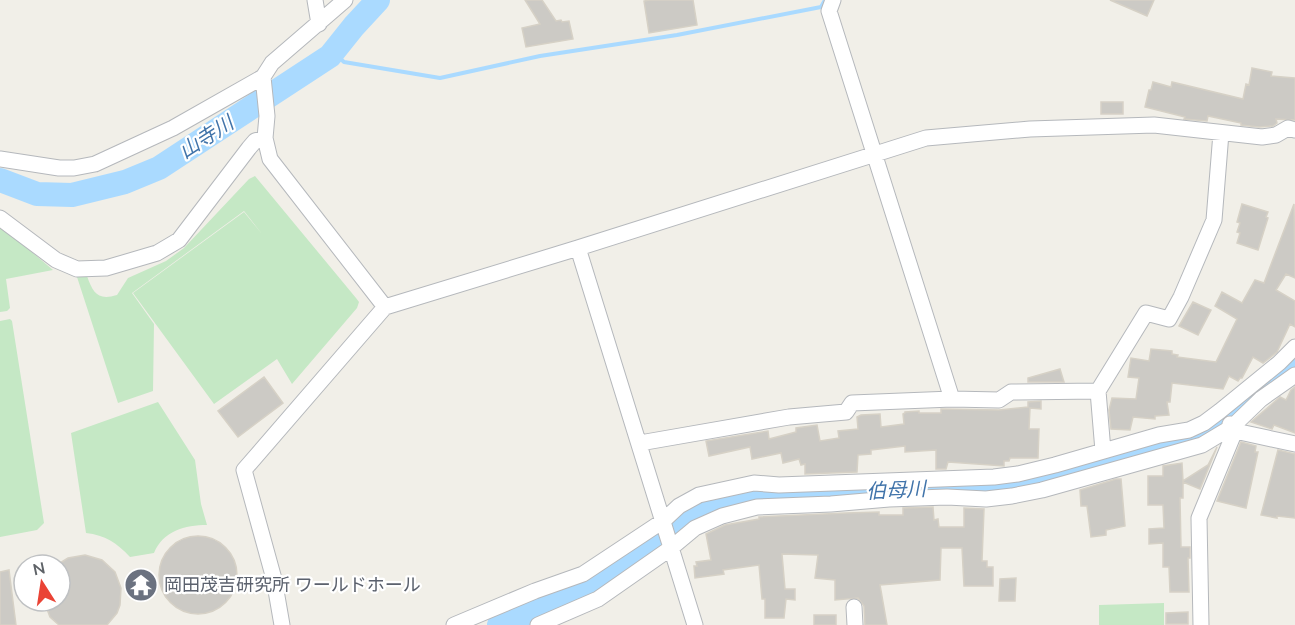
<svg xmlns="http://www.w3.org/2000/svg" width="1295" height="625" font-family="Mulish,'Noto Sans JP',sans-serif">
<rect width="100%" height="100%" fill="#f1efe8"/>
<path fill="#c5e8c5" d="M255,176L356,298L359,302L357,308L292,384L277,359L214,404L133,293L244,212L262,234L244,211L132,293L154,324L153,391L118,403L77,277L87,276C93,293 98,301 117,295L128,278L166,261L184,248L249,179Z
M0,225L53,270L6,279L10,308L7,311L0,312Z
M10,319L12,321L44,523L37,530L0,537V321Z
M158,402L195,460L201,504L207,525C185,525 163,531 154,553L130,557C117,543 105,535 86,533L71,433Z
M1164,603V625H1099V605Z"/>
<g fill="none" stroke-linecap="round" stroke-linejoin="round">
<path stroke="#aadaff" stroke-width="4" d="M333,52L344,62L440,78L540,56L677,35L821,7L825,0"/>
<path stroke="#aadaff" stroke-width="24" d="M0,180L37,194L72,195L125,182L159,168L330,56L354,26L378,0
M499,625L604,581L706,509L729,501L754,496L989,488L1020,484L1203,435L1295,362"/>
</g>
<path fill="#cccac5" stroke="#d6d1c6" stroke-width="1.5" d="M525,0H542L556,21L561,20L562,22L569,21L573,39L526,47L522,28L540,24Z
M650,0H693L697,25L649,33L644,1Z
M1110,0H1154L1147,16Z
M1252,68L1272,72L1271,76L1295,78V120L1276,119L1277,123L1273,126L1259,127L1241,125V123L1208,116L1207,121L1184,119L1185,117L1145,107L1149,90H1151L1153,82L1171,87L1172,82L1243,99L1246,84L1249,85Z
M1101,102H1123V114H1101Z
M1242,204L1268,212L1266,217L1268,218L1258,250L1237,243L1240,233L1237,232L1240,223L1237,222Z
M1294,204L1295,278L1286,274L1276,290L1295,301V327L1290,324L1277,352L1263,363L1253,357L1242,378H1240L1238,381L1229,376L1223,389L1172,383L1170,402H1167L1169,415L1155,416V419L1133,417L1130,430L1111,429L1109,410L1112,398L1136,399L1139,378L1128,377L1131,358L1149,361L1151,349L1172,351V354L1178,355L1177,357L1216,362L1237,319L1215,306L1222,292L1242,303L1255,280L1264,283Z
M1193,302L1211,310L1198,335L1179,326Z
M1060,369L1064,382H1028V378Z
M264,377L283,403L238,437L218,411Z
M1295,387V433L1274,425L1272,429L1251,422L1280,397L1286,400L1291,390Z
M1041,401V409L1030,408L1029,429H1039L1038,458H1010L1009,461H1004V466L948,462L946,469H936V450L905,452V446L871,450V454L858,455L857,472L805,474V464L801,465L799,459L783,463L781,453L752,459L750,447L709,456L706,441L768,431L769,439L796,432V428L817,425L820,441L839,438L838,431L858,429L857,417L861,415L880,414L881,427L904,424L903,414L905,413V412L919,411V413H941V409L999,410L1028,407V402Z
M1241,442L1256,446L1255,452H1258L1246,508L1217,501Z
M1217,447L1200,489L1183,482V498H1180L1181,547H1190V558H1188L1189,592H1170L1169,567H1163V543L1149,544V529L1164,528L1163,505H1148V476H1163V466L1182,463L1183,481L1208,465Z
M1278,450L1295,454V518L1277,516V518L1261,515Z
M1116,479H1121L1125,526L1106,530V535L1091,537L1087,506H1081L1080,490Z
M933,507L934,520L938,519L939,527H964V508L984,509L982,561H987V567H993V586H964L962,548H941L940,580L880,585L887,625H865L864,606L858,598L835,600V580L815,578L818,555L782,554L785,589H795V600L786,599L784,618H765V599H762L759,565L723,570L724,574L695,578L694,566H697L696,562L711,560L706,534L725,525L759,519V517L846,513L879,512V515H903V508Z
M159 575a39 39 0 1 1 78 0a39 39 0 1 1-78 0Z
M85,555L102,560L115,572L121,588L120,605L117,613L107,625H59L50,617L44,601H60V563L68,558Z
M9,570L16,625H0V572Z
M1016,578L1015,601H999L1000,579Z
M1188,612V624H1166V613Z
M814,615H836V625H814Z"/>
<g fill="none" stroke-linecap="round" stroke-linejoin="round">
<g stroke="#b5b8bc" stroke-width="17">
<path id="minor" d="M315,0L319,24
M833,0L829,11L952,399
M263,77L267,116L265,138L270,159L385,307
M0,159L59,168H74L95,164L173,128L263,77L272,63L345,0
M0,218L56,260L77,269L106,268L157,253L179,240L249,148L255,141L265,138
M578,248L695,625
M1230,424L1235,431L1295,444
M640,443L789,417L846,412L852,403L952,399L999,400L1011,392L1098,391
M1103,451L1098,391L1146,313L1169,319L1181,297L1214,220L1221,133
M854,607L855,625
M282,625L274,579L244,470L385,307L578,248L926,138L1030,129L1154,125L1262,137L1276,135L1288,128L1295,130
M454,625L535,591L583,574L663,521L679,506L699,495L754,483L779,485L994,477L1018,474L1055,465L1159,435L1189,430L1204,423L1220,411L1279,363L1295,347
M538,625L598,599L671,548L695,528L722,516L757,507L831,504L889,499L947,497L986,499L1012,496L1042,490L1202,445L1232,427L1261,399L1295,375
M1201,625L1199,518L1235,431"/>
</g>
<use href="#minor" stroke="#fff" stroke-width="15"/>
</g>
<defs>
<g id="temple-disc" transform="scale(1.725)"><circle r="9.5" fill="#6b7280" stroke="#fff"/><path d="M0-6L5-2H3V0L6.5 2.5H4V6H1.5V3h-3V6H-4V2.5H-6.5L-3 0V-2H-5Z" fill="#fff"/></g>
</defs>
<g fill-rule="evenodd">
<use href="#temple-disc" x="141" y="585"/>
</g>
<g text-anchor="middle" stroke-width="4.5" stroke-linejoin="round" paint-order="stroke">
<g font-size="18" fill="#5b616d" stroke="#fff" text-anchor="start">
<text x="164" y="591">岡田茂吉研究所 ワールドホール</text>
</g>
<g font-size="20" font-style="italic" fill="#4174aa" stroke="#fff">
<text transform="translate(206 137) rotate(-33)" y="7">山寺川</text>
<text transform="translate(896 490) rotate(-3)" y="7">伯母川</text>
</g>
</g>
<g transform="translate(42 583) rotate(348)"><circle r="28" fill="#ffffff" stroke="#bfc1c3" stroke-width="1.5"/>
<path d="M0-4.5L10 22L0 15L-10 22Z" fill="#ea4335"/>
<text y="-9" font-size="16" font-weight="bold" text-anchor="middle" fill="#5f6368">N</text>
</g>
</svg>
